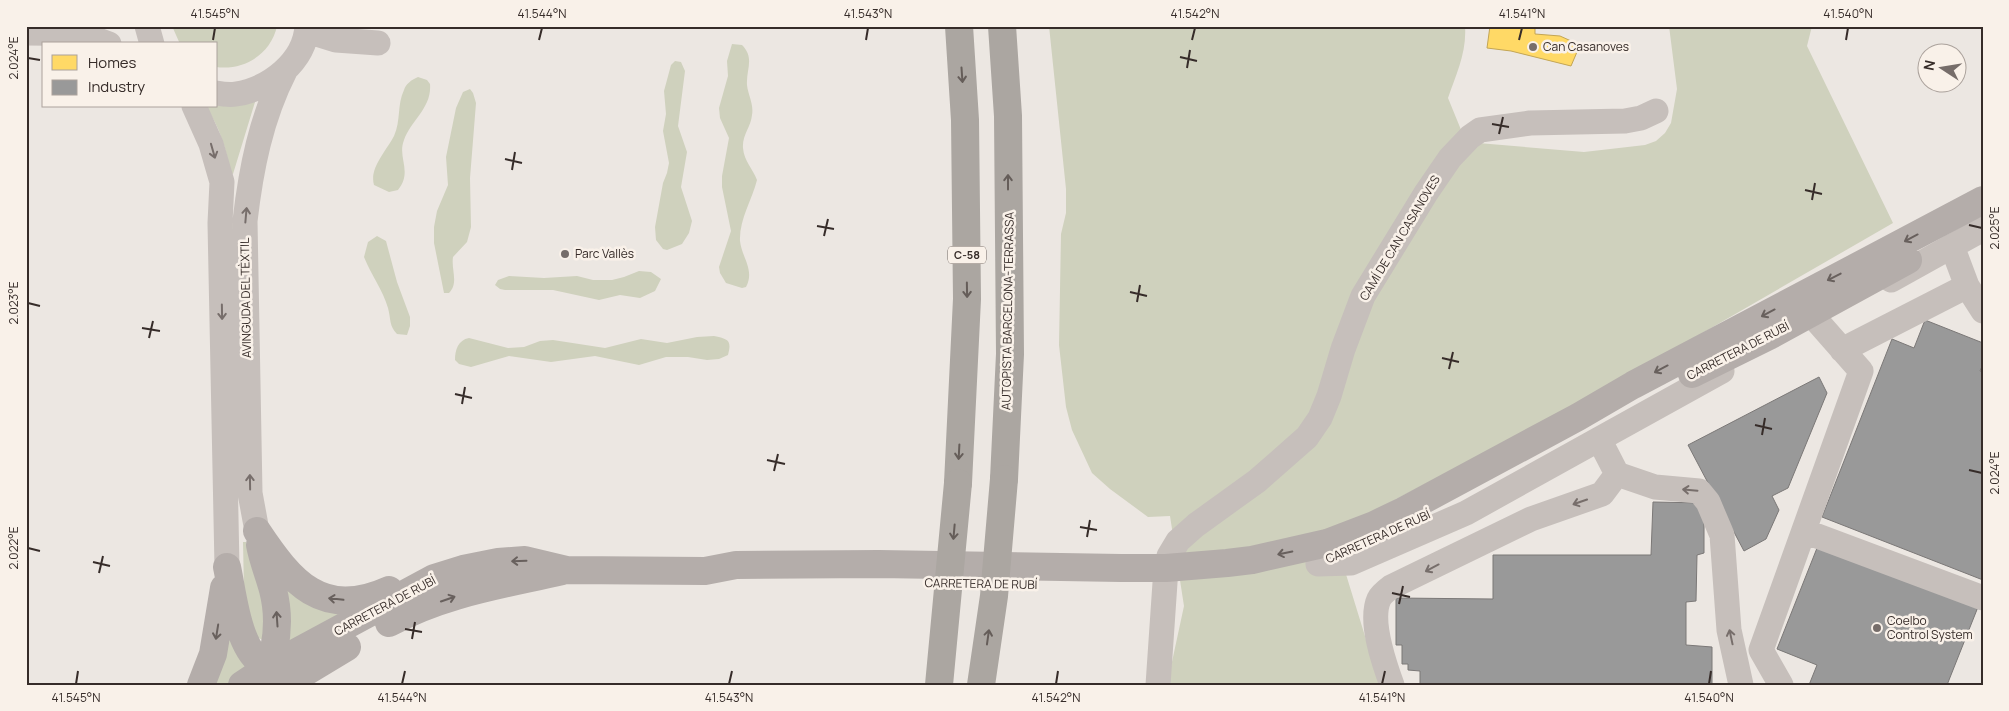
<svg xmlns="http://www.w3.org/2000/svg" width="2009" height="711" font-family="Manrope,sans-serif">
<rect width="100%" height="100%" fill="#ece7e2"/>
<path fill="#cfd1bd" d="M172,26H277C271,54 244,71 216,67V44H180Z
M1049,26H1465C1467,52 1456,75 1448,98L1466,142L1584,152L1645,145L1656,141L1665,133L1671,123L1677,89L1669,26H1812L1807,46L1893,223L1581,403L1333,532L1380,685H1167L1184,606L1170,516L1148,517L1110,489L1092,473L1072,430L1066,407L1059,345L1061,234L1066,213V189Z
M732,44L742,45C755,58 746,69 747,85C748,95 754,104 752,115C751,127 742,135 743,148C744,161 753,169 757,180C752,200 739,220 740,241C742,258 755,270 746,287L742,288L726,283L720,273L719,267L731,231L722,187V176L729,138L720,118L719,108L728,76L727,61Z
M675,61L681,62L685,71L678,126L687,152L681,187L692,221L689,233L682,244L667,250L663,249L656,240L655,227L663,183L667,173L669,163L663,131L666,114L664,91L671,65Z
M418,77L427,80L430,84C432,108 411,120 404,140C397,158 413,171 398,190L389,192L374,185C369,168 387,150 394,136C401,121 397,104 404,90C406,84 411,80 418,77Z
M470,89L473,93L476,103L470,178L471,227L467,242L453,257C451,270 459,283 449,293H444L434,243V227L437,211L448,185L446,157L456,108L463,92Z
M255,102L233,174L230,173C227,149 219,127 206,106Z
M377,236L386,241L397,282L410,317V326L407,335L397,334C389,326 391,319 388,308C383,290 371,275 364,257L368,242Z
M639,271L651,272L661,279L655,291L640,298L620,295L599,300L553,290H505L500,289L495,285L498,280L509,276L544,278L577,276L593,280H612L624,277Z
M714,336C728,339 732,340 728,355L719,359L707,360L688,357H666L639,365L595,356L551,362L509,356L471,367L459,364L455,360C455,350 458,340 469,338L508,348L524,347L540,341L553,340L605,348L641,339L667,343L697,337Z
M243,542H246L265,592L263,640L254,636L244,590Z
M285,589L348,614L288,651Z
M228,636L249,673L228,685H213Z"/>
<path fill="#ffd966" stroke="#c3a554" d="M1490,26H1535V34L1560,36L1580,45L1571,66L1511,51L1487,48Z"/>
<path fill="#999" stroke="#7b7877" d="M1925,320L1983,343V364L1980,371L1983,372V580L1822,517L1892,339L1914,348Z
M1819,377L1827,393L1788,488L1772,496L1779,510L1766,539L1744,551L1688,445Z
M1653,502L1704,503V553L1697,555L1696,601L1686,602V645L1712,647V685H1420V671L1408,670V664H1402V645H1396V598L1493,599V555H1651Z
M1819,543L1978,607L1947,685H1809L1817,665L1777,649Z"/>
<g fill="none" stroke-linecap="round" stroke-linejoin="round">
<path stroke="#c6bfbb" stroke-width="25" d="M147,26L152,44
M307,31L336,40L378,43
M26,33C54,33 83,33 109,44
M216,93C222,94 230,95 236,94C269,89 305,62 307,26
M194,106L211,144L222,182L220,223L227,567
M1952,246L1967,286
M1891,280L1983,229
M1842,350L1967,286L1983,311
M1599,439L1617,474L1655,487L1699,491L1708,502L1722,535L1729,630L1741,685
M257,531L250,493L245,221C251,169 261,118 285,71
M1804,531L1983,598
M1318,564L1351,563L1466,513L1722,371
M1158,685L1166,568L1169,556L1178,541L1196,525L1257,481L1307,437L1320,418L1329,396L1343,349L1363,296L1426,193L1450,158L1470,137L1480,130L1530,123L1625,121L1641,118L1656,111
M1392,685C1384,663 1369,621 1379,599C1381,595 1387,590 1391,587L1531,519L1602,494L1617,474
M1781,685L1761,650L1861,371L1817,321"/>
<path stroke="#b4adaa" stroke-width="28" d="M1692,374L1769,336L1908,260
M257,531C291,582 322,620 389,590
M260,545C263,561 269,575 273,590C281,621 277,649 265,678
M227,567C233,594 238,658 270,667C274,668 281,667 285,667
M389,623C444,593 502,585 562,571
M201,685L213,654L224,588
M242,685L269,667L434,578L463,569L498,562L525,560L567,570L705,571L736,565L879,564L1121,568H1166L1227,563L1252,560L1327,543L1374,525L1403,511L1578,417L1633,385L1983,200
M284,685L347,647"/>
<path stroke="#aba6a1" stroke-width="28" d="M1002,26L1008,116L1010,354L1004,479
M958,483L967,299L965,120L959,26"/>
<path stroke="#aba6a1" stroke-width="28" d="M939,685L958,483
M981,685L994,596L1004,479"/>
</g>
<defs><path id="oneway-shaft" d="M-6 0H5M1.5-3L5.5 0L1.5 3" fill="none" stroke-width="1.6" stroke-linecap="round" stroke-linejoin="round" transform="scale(1.25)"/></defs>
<g stroke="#655d59">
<use href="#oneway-shaft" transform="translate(962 75) rotate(86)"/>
<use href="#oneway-shaft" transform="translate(1008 182) rotate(-90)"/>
<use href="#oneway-shaft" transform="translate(967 290) rotate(89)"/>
<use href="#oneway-shaft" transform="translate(959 452) rotate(93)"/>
<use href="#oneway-shaft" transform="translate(954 532) rotate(95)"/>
<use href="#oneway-shaft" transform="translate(988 637) rotate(-82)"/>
</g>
<g stroke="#776e6b">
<use href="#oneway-shaft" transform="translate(213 151) rotate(74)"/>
<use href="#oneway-shaft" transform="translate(246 215) rotate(-85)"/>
<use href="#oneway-shaft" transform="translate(222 312) rotate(89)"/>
<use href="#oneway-shaft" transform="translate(250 482) rotate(-91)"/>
<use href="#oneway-shaft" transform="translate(1690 490) rotate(-175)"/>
<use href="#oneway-shaft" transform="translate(1580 502) rotate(161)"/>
<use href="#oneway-shaft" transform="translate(1432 568) rotate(152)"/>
<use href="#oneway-shaft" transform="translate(1731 637) rotate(-102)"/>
</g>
<g stroke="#68605d">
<use href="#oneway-shaft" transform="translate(1911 238) rotate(152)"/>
<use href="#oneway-shaft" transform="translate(1834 277) rotate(153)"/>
<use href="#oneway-shaft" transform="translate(1768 313) rotate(152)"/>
<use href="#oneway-shaft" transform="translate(1661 369) rotate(152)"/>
<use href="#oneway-shaft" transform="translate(1285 553) rotate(168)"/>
<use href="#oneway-shaft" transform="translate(519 561) rotate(178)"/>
<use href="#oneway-shaft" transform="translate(336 599) rotate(-174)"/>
<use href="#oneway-shaft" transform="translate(448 599) rotate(-19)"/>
<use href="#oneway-shaft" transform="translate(277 619) rotate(-94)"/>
<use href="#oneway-shaft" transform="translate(217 632) rotate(99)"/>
</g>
<path fill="none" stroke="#362c29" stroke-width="2" d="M213,40L215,28M539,40L542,28M866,40L868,28M1192,40L1195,28M1519,40L1522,28M1846,40L1848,28M1180,57L1197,61M28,58L40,60M1187,68L1190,50M1492,124L1509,127M1499,134L1503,117M505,159L522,163M512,170L515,152M1805,190L1822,194M1812,200L1815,183M1969,225L1982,228M817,226L834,229M824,236L828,219M1130,292L1147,296M1137,302L1140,285M28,303L40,306M142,328L160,331M149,338L153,321M1442,358L1459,362M1449,369L1453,352M455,394L472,398M462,404L465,387M1755,425L1772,429M1762,435L1765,418M767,460L785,464M1969,470L1982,473M774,471L778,454M1080,527L1097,530M1087,537L1090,520M28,548L40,551M93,562L110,566M99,573L103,556M1392,593L1410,597M1399,604L1403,586M405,629L422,632M412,639L415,622M76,684L78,671M402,684L405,671M729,684L732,671M1056,684L1058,671M1382,684L1385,671M1709,684L1711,671"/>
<g fill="#766d6a" stroke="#f9f1e9" stroke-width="2">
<circle cx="1533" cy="47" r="5"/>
<circle cx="565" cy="254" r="5"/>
<circle cx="1877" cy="628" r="5"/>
</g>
<g text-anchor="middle" stroke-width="5" stroke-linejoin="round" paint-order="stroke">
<rect fill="#f9f1e9" stroke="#706763" stroke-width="1" x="948" y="246.5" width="38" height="17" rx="4"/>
<g font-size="11" font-weight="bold" fill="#362c29">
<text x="967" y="259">C-58</text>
</g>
<g font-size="12" fill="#362c29" stroke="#f9f1e9" text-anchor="start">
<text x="1543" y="51">Can Casanoves</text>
<text x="575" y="258">Parc Vallès</text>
<text x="1887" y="625">Coelbo<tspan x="1887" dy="14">Control System</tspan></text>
</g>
<g font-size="12" fill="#362c29" stroke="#f9f1e9">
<text transform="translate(1400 238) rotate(-59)" y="4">CAMÍ DE CAN CASANOVES</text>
<text transform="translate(246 298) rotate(-91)" y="4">AVINGUDA DEL TÈXTIL</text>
<text transform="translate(1008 311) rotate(-89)" y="4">AUTOPISTA BARCELONA-TERRASSA</text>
<text transform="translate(1738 351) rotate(-27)" y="4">CARRETERA DE RUBÍ</text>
<text transform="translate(1378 537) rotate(-24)" y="4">CARRETERA DE RUBÍ</text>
<text transform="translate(981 584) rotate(1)" y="4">CARRETERA DE RUBÍ</text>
<text transform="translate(385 606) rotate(-28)" y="4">CARRETERA DE RUBÍ</text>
</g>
</g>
<rect width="2009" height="711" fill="none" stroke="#f9f1e9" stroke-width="55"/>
<rect x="42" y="42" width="175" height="65" fill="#f9f1e9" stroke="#aba29c"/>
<rect x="52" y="55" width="25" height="15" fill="#ffd966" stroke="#aba29c"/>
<text x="88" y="68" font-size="15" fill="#362c29">Homes</text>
<rect x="52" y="80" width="25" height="15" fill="#999999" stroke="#aba29c"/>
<text x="88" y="92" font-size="15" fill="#362c29">Industry</text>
<g transform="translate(1942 68) rotate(282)"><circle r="24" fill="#f9f1e9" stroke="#aba29c"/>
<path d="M0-4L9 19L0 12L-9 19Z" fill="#766d6a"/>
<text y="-8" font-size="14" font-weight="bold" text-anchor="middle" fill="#362c29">N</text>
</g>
<rect x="28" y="28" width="1954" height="656" fill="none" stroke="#362c29" stroke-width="2"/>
<g font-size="12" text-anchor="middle" fill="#362c29">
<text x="215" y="18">41.545°N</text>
<text x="542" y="18">41.544°N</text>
<text x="868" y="18">41.543°N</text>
<text x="1195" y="18">41.542°N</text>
<text x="1522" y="18">41.541°N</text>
<text x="1848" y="18">41.540°N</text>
<text transform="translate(14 58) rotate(-90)" y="4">2.024°E</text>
<text transform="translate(1995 228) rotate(-90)" y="4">2.025°E</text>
<text transform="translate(14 303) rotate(-90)" y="4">2.023°E</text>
<text transform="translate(1995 473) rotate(-90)" y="4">2.024°E</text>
<text transform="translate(14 548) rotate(-90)" y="4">2.022°E</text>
<text x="76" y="702">41.545°N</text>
<text x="402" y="702">41.544°N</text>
<text x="729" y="702">41.543°N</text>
<text x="1056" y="702">41.542°N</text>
<text x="1382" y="702">41.541°N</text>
<text x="1709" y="702">41.540°N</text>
</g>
</svg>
